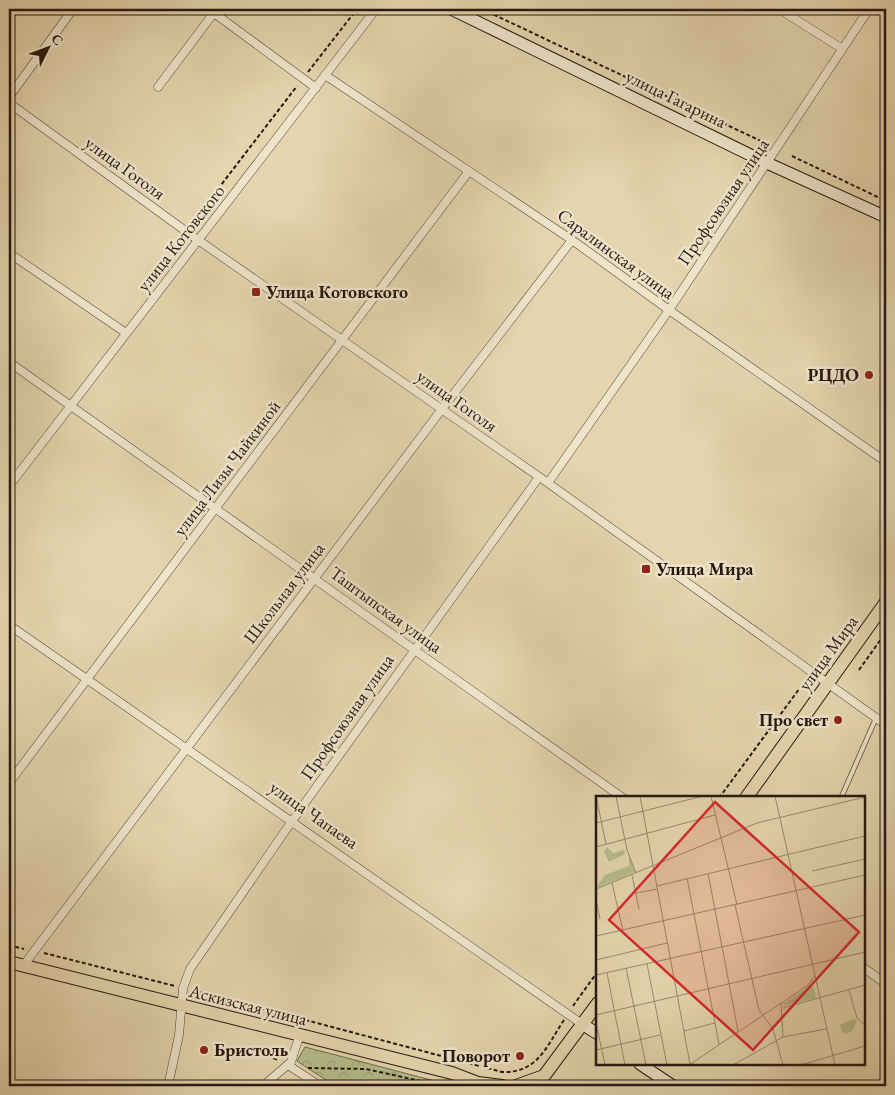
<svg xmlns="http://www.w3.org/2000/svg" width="895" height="1095" font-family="'EB Garamond',serif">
<defs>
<pattern id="forest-crowns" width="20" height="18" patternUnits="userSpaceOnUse" patternTransform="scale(1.25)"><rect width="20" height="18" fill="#b4bd8b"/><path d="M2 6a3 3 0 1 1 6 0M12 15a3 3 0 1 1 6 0" fill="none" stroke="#9ba277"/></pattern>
</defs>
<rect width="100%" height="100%" fill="#e4d5ae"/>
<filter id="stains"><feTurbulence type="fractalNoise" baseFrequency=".004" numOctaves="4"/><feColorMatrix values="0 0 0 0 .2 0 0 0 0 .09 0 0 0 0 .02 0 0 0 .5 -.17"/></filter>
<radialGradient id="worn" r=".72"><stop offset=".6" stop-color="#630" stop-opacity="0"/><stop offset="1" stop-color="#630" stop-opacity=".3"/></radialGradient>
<path fill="url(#forest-crowns)" stroke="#6e6a4e" d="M305,1047L454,1086H335L297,1061Z"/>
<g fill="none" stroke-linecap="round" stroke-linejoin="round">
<g stroke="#564638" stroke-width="5.5">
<path id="lane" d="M841,798L876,718"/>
</g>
<g stroke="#564638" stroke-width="9">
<path id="street" d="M779,9L841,48
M214,13L316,88
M325,75L572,240L669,310L886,462
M158,87L216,10
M9,97L73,9
M9,103L198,240L548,483L886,725
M9,253L126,333
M9,362L623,798
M548,483L669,310L869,9
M9,486L376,9
M9,625L582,1024
M9,783L469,171
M23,966L442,409L572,240
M864,968L886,984
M288,1065L320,1086
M168,1086L179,1035L183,988L190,969L292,821L539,477
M263,1086L291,1062L299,1037"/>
</g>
<g stroke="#271710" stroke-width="13">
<path id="secondary" d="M451,9L767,163L886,217
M582,1024L598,1034
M640,1064L673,1086"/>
</g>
<g stroke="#271710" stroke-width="14">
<path id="primary" d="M746,798L886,602
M9,962L452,1073L478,1083L502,1086
M516,1086L544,1076L598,1003"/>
</g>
<path stroke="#271710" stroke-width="2" stroke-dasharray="4 2.5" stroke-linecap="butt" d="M482,9L763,142
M308,72L357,9
M792,156L886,201
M198,215L297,86
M859,670L886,632
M719,798L805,681
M9,945L24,949
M44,953L175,986
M192,990L502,1072C538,1073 546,1047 564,1020
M573,1006L598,971
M255,1051L278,1060
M308,1068L366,1069L443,1086"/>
<use href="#lane" stroke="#ede4ca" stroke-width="4"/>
<use href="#street" stroke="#ede4ca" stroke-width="8"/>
<use href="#secondary" stroke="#ede4ca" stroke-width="11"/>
<use href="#primary" stroke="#e4d5ae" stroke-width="12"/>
</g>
<g fill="#8f2418" stroke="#ede4ca" stroke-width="2">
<rect x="251" y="287" width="10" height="10" rx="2.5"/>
<circle cx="869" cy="375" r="5"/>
<rect x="641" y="564" width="10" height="10" rx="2.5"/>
<circle cx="838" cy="720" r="5"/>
<circle cx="204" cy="1050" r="5"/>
<circle cx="520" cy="1056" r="5"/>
</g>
<g text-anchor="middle" stroke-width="5" stroke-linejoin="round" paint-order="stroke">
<g font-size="18" fill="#271710" stroke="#ede4ca">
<text transform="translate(676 99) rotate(26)" y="6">улица Гагарина</text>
<text transform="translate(125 168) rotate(36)" y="6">улица Гоголя</text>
<text transform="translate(723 202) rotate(-56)" y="6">Профсоюзная улица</text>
<text transform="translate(181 238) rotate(-52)" y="6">улица Котовского</text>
<text transform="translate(616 254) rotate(36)" y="6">Саралинская улица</text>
<text transform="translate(457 401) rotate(35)" y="6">улица Гоголя</text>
<text transform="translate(227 468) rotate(-53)" y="6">улица Лизы Чайкиной</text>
<text transform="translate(284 593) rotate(-53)" y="6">Школьная улица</text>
<text transform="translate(386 610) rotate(36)" y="6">Таштыпская улица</text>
<text transform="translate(828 653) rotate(-54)" y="6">улица Мира</text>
<text transform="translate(347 717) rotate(-55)" y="6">Профсоюзная улица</text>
<text transform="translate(314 815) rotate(35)" y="6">улица Чапаева</text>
<text transform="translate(248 1005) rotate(14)" y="6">Аскизская улица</text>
</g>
<g font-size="18" font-weight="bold" fill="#271710" stroke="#ede4ca" text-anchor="start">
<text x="266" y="298">Улица Котовского</text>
<text x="859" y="381" text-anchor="end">РЦДО</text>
<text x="656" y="575">Улица Мира</text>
<text x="828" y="726" text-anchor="end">Про свет</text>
<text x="214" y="1056">Бристоль</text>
<text x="510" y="1062" text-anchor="end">Поворот</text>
</g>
</g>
<g transform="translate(596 796)">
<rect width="269" height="269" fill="#e4d5ae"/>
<path d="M11,51L17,57L28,54L29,58L13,66L8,56ZM33,59L39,76L0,92L9,79L33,70ZM213,190L218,192L220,202L188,210L187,208ZM257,223L261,224L256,235L250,238L246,236L244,229Z" fill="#b4bd8b"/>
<path fill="none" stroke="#98896f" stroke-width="1" d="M0,0L10,48M20,0L31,54L40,77M44,0L94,268M115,0L141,109M179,0L239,269M0,27L107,0M0,51L119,19M216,75L269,63M112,77L142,235M36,79L43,113M91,82L123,248M16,87L27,135M61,90L269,40M0,93L161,27L269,1M40,97L62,93M0,104L4,123M139,109L163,214L177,233L187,269M0,140L269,79M0,164L71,147M51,168L71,269M30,172L50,269M11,177L29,269M0,179L269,119M253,194L261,222L269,229M187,212L269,189M0,219L269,156M0,227L9,269M88,235L119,227M187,241L230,233M0,254L64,239M93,269L212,189L219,180M137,269L187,241L185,207M205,269L269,250"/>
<path fill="#d62828" fill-opacity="0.15" stroke="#d62828" stroke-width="2.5" d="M119,6L263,136L157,254L13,124Z"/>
<rect width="269" height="269" fill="none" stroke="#271710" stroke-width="2.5"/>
</g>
<rect width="895" height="1095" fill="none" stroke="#e4d5ae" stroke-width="30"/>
<rect x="10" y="10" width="875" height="1075" fill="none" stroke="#271710" stroke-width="2.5"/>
<rect x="15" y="15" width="865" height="1065" fill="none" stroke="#271710"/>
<g transform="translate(48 48) rotate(48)" stroke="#ede4ca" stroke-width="4" paint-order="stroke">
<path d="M0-4L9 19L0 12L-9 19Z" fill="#271710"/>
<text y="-8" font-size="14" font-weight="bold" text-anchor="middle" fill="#271710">С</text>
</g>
<rect width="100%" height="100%" filter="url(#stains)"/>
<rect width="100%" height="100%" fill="url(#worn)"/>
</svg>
